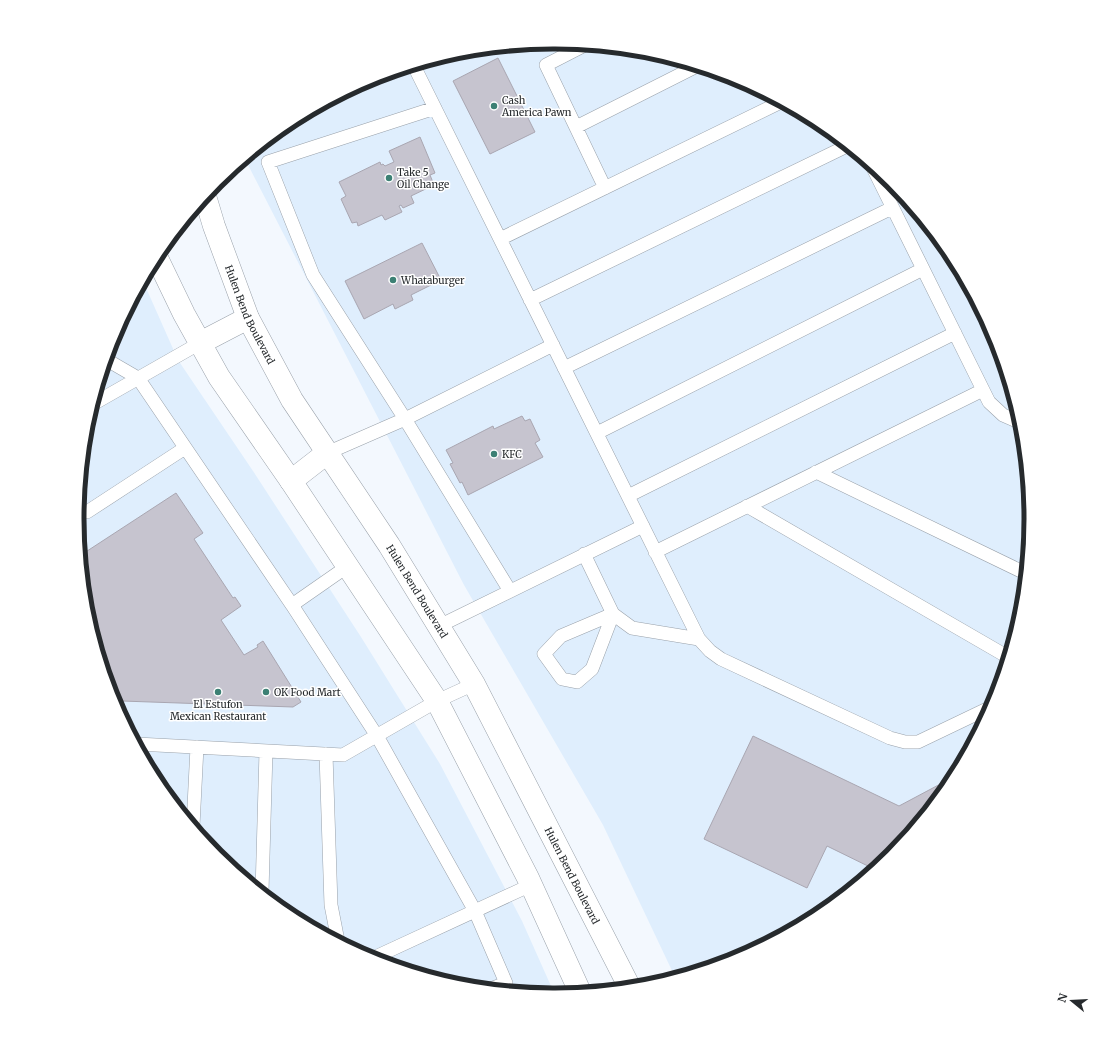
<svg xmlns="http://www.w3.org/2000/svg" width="1108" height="1037" font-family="Merriweather,serif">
<rect width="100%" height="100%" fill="#f3f8fe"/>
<path fill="#dfeefd" d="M554,42L647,51L737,78L819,122L891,182L950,254L994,336L1021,426L1030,519L1021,612L994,701L950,783L891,856L819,915L736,959L675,977L603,825L464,585L245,159L289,122L372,78L461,51Z
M143,281L178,360L253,471L361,637L440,764L522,921L555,995L461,986L371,959L289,915L217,855L158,783L114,701L87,611L78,518L87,425L114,336Z"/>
<path fill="#c6c4cf" stroke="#a9a6b1" d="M498,58L535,132L490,154L453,81Z
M420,137L435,173L430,175L434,185L411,196L414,203L403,208L401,205L399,206L402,212L385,220L382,215L358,226L357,222L352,223L341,199L346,196L339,182L380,162L381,165L383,164L385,166L394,162L389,151Z
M422,243L441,280L411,295L413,300L395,309L393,304L364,319L345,281Z
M522,416L525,421L530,419L540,440L535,443L543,457L468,495L462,482L460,483L450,464L453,463L446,450L493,426L494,429Z
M176,493L203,533L194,539L233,598L235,597L241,606L221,620L244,655L258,647L257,645L263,641L301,702L293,707L122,701L115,689L111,692L87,611L81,555Z
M753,736L899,806L946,781L947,784L951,782L891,856L874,869L827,846L807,888L704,839Z"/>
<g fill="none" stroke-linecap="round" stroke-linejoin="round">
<g stroke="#99a1aa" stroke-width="14">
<path id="lane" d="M585,45L546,65L605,188
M414,66L699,639L710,651L721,659L890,738L905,742H918L991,707
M435,108L268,162L313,275L405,419L510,591
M576,127L697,66
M872,166L989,402L1003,415L1021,423
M500,239L781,102
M530,300L847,146
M107,360L138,378L292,605
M564,368L892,208
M93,404L200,343
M597,433L923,269
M327,453L405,419L553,345
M816,472L1025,573
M628,496L955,333
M747,506L1008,657
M78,512H87L185,448
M655,552L983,390
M584,554L613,614L632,628L699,639
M348,566L292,605L377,736L475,911L506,983L490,989
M613,614L592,669L577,682L562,679L544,654L561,636Z
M439,626L643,526
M137,744L343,755L437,701L474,684
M326,754L331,905L338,941
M193,826L197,747
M262,892L266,751
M371,959L531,885"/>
</g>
<g stroke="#99a1aa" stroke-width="23">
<g id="secondary">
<path id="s1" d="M205,196L214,226L248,318L292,400L389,545L474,684L630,988"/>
<path d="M156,256L184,314L219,377L291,481L437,701L528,878L580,992"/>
<path d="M200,343L248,318"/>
<path d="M291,481L327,453"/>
</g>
</g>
<use href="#lane" stroke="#fff" stroke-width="13"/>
<use href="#secondary" stroke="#fff" stroke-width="22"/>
</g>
<g fill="#3c8074" stroke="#fff" stroke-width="1.5">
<circle cx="494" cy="106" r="4"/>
<circle cx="389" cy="178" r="4"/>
<circle cx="393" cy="280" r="4"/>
<circle cx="494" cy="454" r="4"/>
<circle cx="218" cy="692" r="4"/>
<circle cx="266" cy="692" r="4"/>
</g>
<g text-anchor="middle" stroke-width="3" stroke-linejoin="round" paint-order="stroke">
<g font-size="10" fill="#262a2d" stroke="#fff" text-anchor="start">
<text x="502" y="104">Cash<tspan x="502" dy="12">America Pawn</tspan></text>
<text x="397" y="176">Take 5<tspan x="397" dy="12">Oil Change</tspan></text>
<text x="401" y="284">Whataburger</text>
<text x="502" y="458">KFC</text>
<text x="274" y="696">OK Food Mart</text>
<text x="218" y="708" text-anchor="middle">El Estufon<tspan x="218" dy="12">Mexican Restaurant</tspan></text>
</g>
<g font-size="10" fill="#262a2d" stroke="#fff">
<text dy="4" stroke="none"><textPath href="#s1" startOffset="127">Hulen Bend Boulevard</textPath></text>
<text dy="4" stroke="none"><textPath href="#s1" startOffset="451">Hulen Bend Boulevard</textPath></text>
<text dy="4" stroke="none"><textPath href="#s1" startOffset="775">Hulen Bend Boulevard</textPath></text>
</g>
</g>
<path d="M0 0H1108V1037H0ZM553 49H555A469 469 0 0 1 1024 518V519A469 469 0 0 1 555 988H553A469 469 0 0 1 84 519V518A469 469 0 0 1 553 49Z" fill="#fff" fill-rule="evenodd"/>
<path fill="none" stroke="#262a2d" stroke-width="5" d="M553 49H555A469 469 0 0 1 1024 518V519A469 469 0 0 1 555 988H553A469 469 0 0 1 84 519V518A469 469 0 0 1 553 49Z"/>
<g transform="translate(1072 1001) rotate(288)" stroke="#ffffff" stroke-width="3" paint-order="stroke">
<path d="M0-3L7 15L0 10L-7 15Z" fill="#262a2d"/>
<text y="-6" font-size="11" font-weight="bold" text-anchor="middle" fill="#262a2d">N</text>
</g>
</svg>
